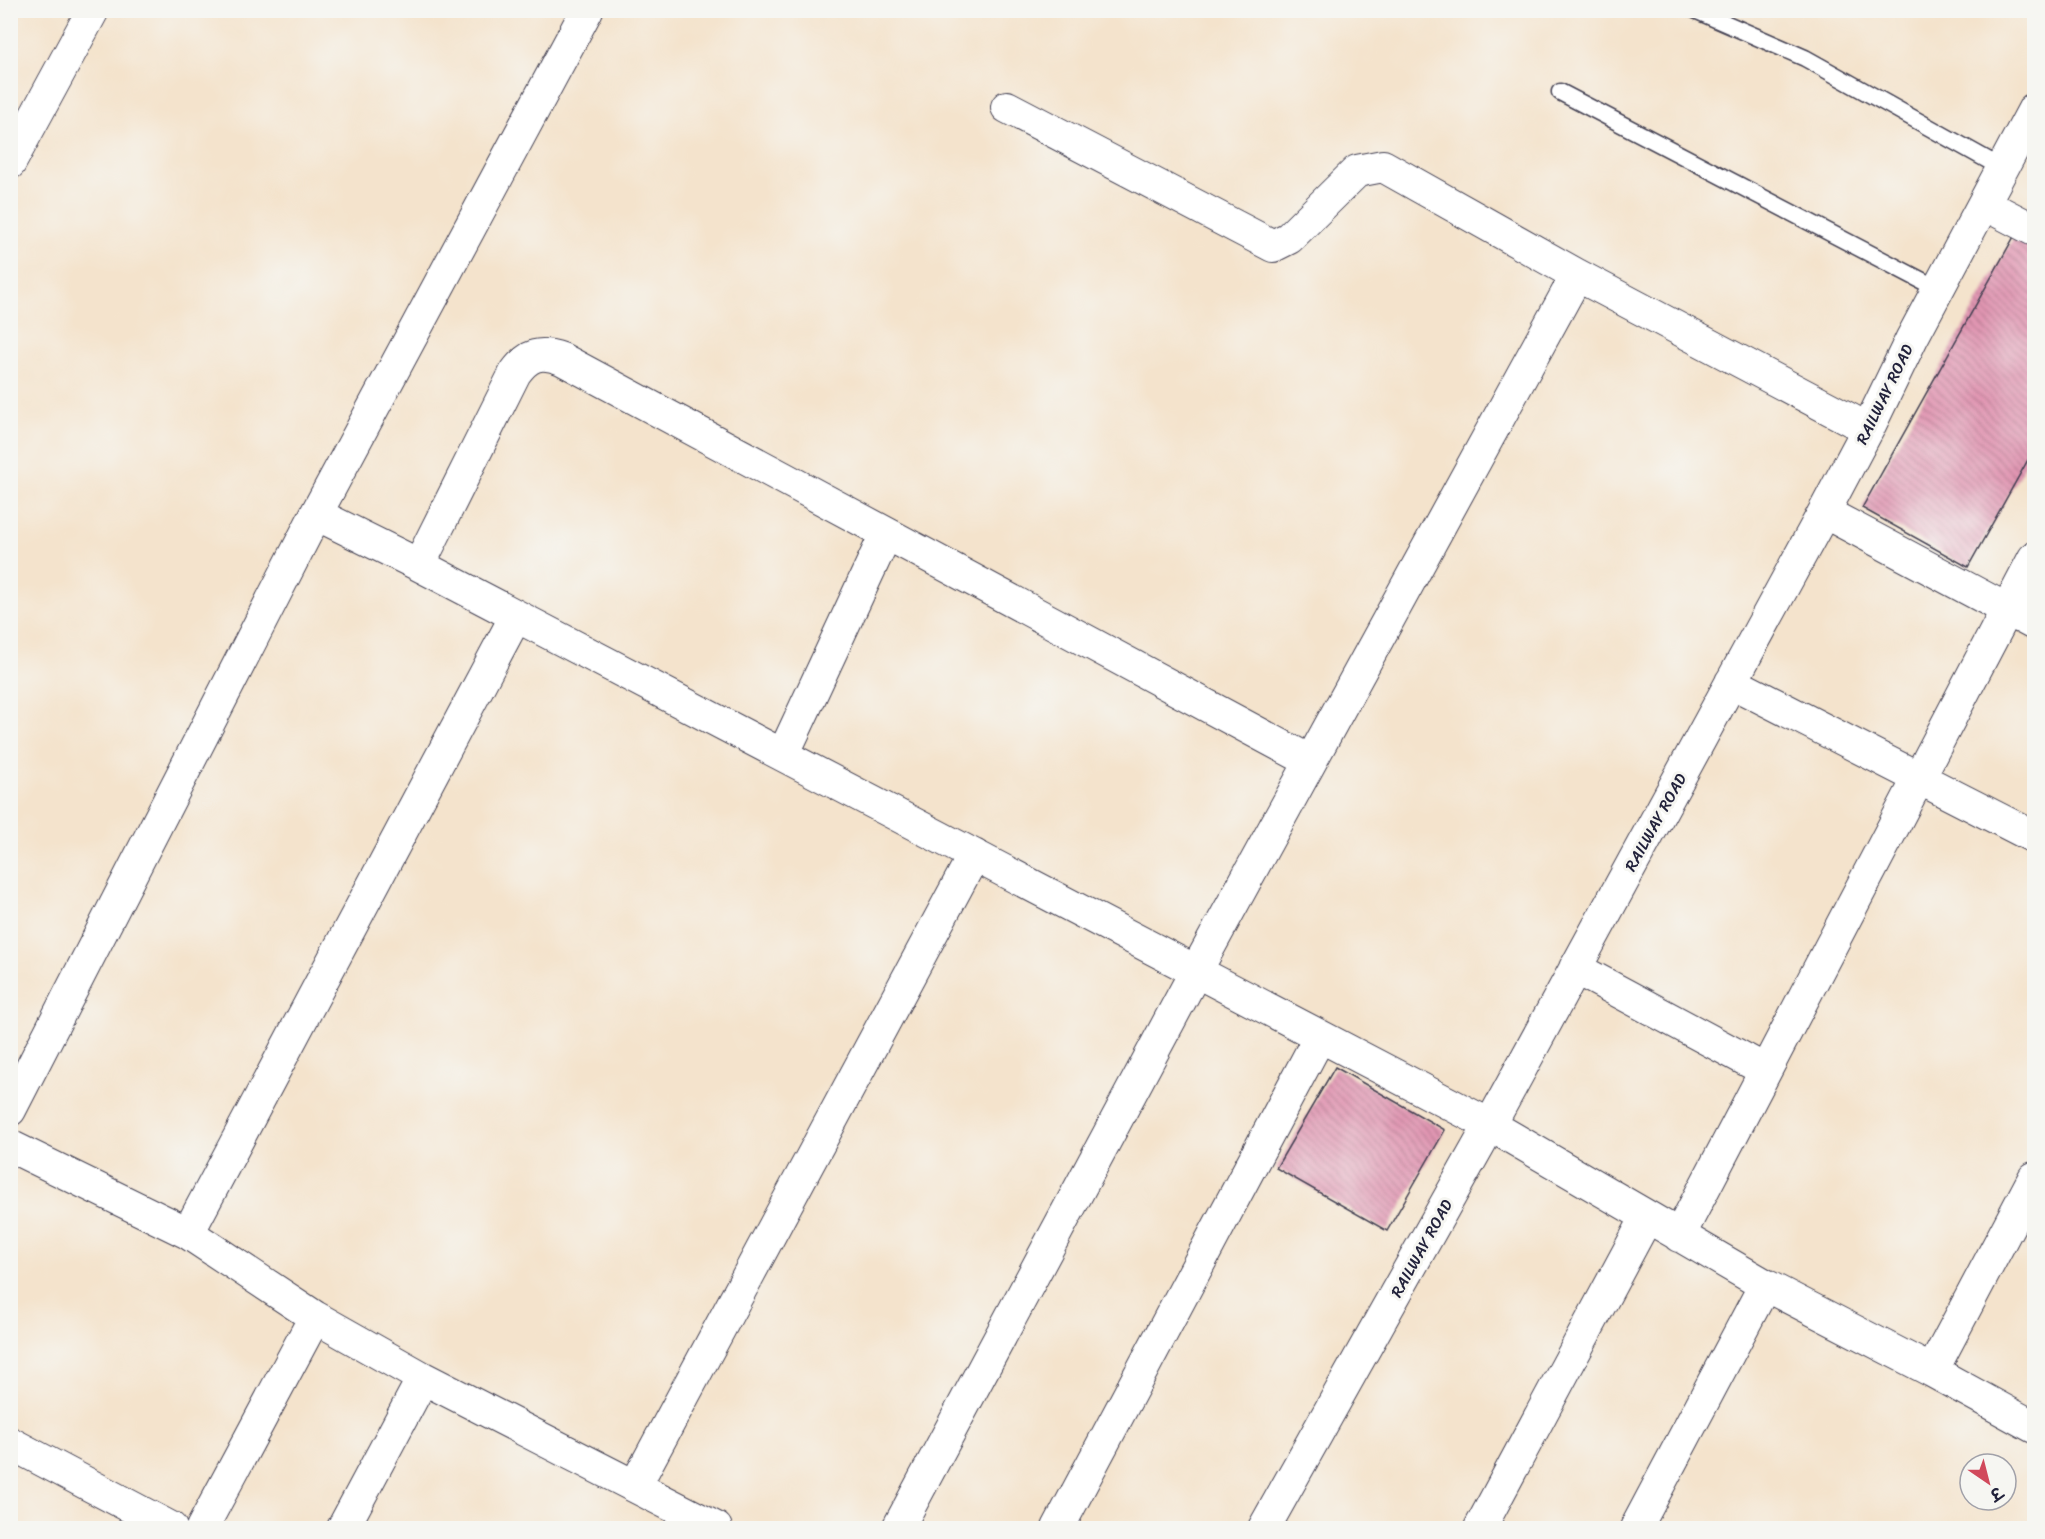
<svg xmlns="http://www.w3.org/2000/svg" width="2045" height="1539" font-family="Sriracha,'Playpen Sans Deva',sans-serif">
<defs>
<pattern id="building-back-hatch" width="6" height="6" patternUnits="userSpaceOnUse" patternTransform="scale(1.5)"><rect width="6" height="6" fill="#e196b2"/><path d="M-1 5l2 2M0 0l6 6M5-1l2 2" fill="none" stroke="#b67a92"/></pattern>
</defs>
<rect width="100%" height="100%" fill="#f6f6f2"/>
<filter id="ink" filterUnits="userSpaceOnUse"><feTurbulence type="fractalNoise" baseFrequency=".0167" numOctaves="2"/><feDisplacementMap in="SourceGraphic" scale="12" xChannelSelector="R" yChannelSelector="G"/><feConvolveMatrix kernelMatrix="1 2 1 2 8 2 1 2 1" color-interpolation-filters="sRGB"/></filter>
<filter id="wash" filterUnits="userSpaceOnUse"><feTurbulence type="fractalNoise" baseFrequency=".008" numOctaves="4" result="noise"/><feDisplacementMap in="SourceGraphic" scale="24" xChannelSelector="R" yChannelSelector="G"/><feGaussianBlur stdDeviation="1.35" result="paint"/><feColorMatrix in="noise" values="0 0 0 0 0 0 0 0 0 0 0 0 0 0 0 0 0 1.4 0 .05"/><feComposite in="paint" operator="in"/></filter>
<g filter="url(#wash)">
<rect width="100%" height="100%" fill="#f4e3cc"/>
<g id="blocks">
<path fill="url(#building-back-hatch)" d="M2020,226L2034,234V449L1968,567L1862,508Z
M1335,1067L1445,1130L1387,1231L1276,1168Z"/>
</g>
</g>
<g filter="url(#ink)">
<use href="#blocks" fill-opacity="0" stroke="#423f51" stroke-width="1.5"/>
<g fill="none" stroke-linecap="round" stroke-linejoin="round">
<g stroke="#423f51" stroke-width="19">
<path id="service" d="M1695,10L1805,58L2002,168
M1560,92L1938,289"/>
</g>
<g stroke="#423f51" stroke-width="34">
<path id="minor" d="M1007,107L1273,246L1289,238L1357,171L1383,166L1577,275L1868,429
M10,163L93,10
M1984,204L2034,230
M1824,512L2034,624
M316,514L419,565L1490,1125L1765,1285L1932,1371L2034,1427
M419,565L515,373C529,354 540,351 562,359L1310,761
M1731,682L2034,837
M783,755L886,534
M1575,968L1765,1070
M10,1110L316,514L587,10
M10,1146L188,1233L315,1317L423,1378L716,1528
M188,1233L516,616
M1679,1236L2034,558
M1932,1371L2034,1178
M10,1443L171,1528
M635,1486L974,855
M202,1528L315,1317
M343,1528L423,1378
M898,1528L1196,971L1577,275
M1058,1528L1320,1036
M1264,1528L1490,1125L1824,512L1868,429L1912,338L2034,109
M1480,1528L1647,1217
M1636,1528L1765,1285"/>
</g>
<use href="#service" stroke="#fff" stroke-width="16"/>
<use href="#minor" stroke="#fff" stroke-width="32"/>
</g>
</g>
<g text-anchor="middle" stroke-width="6" stroke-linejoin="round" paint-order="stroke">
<g font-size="16" fill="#22223b" stroke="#f6f6f2">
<text transform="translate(1884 394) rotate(-64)" y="6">RAILWAY ROAD</text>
<text transform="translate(1655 822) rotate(-61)" y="6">RAILWAY ROAD</text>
<text transform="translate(1421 1248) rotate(-61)" y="6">RAILWAY ROAD</text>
</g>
</g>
<rect width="2045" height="1539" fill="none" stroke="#f6f6f2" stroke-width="36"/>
<g transform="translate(1988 1482) rotate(145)"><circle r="28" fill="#f6f6f2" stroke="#a1a1a9" stroke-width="1.5"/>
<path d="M0-4.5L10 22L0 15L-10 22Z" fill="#d1495b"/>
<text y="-9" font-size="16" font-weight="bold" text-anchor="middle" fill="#22223b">उ</text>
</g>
</svg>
